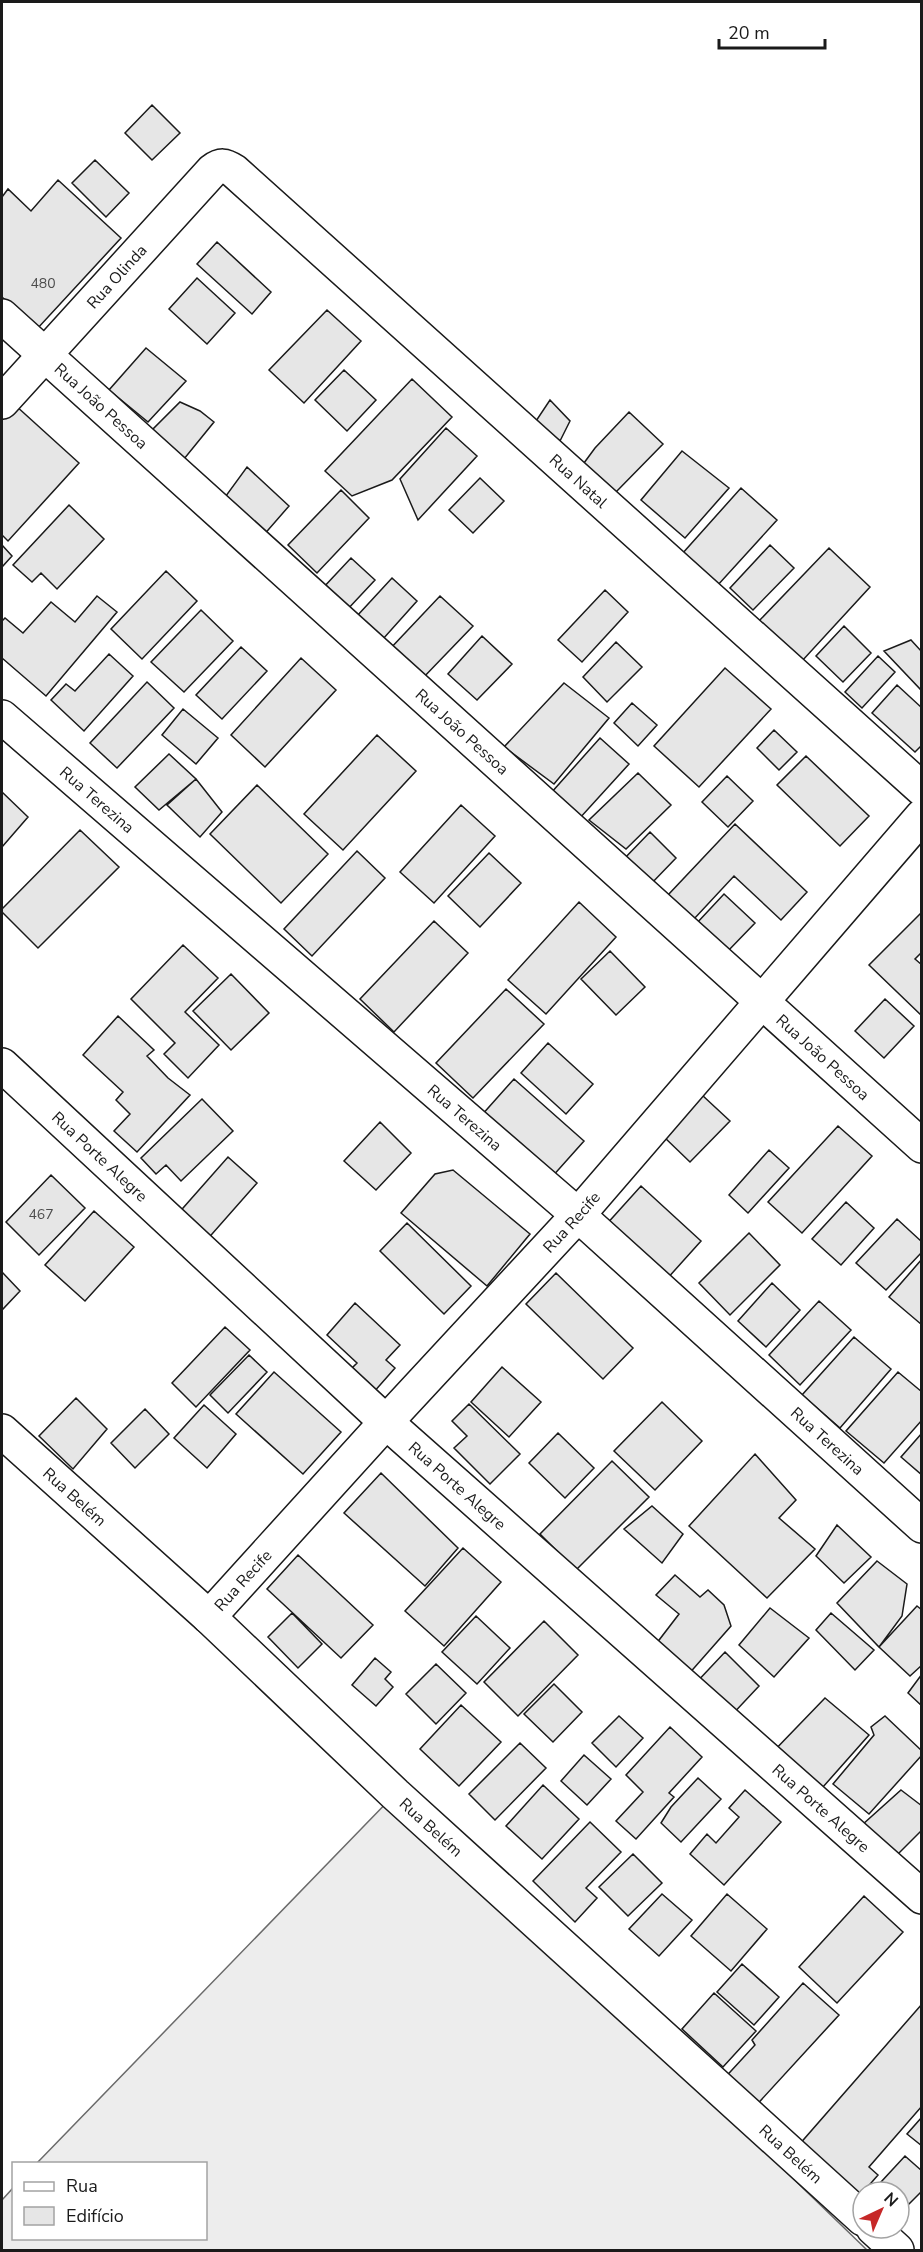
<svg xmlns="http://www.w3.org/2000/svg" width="923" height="2252" font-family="'Nunito Sans',sans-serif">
<rect width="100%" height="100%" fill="#fff"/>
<path fill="#ededed" stroke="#6a6a6a" stroke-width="1.5" d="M395,1794L867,2250H2V2200L13,2188L14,2238H206V2164L37,2163Z"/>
<path fill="#e6e6e6" stroke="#1a1a1a" stroke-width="1.5" d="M152,105L180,133L152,160L125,133Z
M95,160L129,193L106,217L72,183Z
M58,180L121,238L37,329L2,297V197L8,189L31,211Z
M217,242L271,292L252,314L197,264Z
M197,278L235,313L207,344L169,309Z
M327,310L361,341L304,403L269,370Z
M146,348L186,381L148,422L109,390Z
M344,370L376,400L347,431L315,400Z
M412,379L452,417L392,480L352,496L325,471Z
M550,400L570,421L560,441L534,424Z
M180,402L200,411L214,422L184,459L150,432Z
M15,405L79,463L8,541L2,535V420Z
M629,412L663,444L616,492L584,463L595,448Z
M446,428L477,456L418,520L400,479Z
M682,451L729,488L685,538L641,500Z
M247,467L289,506L262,537L220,504Z
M480,478L504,501L473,533L449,510Z
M741,488L777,520L717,586L682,554Z
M341,490L369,518L317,573L288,545Z
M69,505L104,539L57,589L41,573L32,582L13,565Z
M2,545L12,556L2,567Z
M770,545L794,568L753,610L730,588Z
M829,548L870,587L802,661L759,621Z
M351,558L375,580L346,611L322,589Z
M166,571L197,601L142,659L111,629Z
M392,578L417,601L383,639L357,616Z
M605,590L628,612L582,662L558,640Z
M97,596L117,612L46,696L2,658V621L5,618L23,633L51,602L75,622Z
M440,596L473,626L421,680L389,650Z
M201,610L233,641L184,692L151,662Z
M844,626L871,653L843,682L816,656Z
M482,636L512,664L477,700L448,674Z
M911,640L922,652V691L884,651Z
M616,642L642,667L607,702L583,677Z
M241,647L267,671L222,719L196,695Z
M109,654L133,676L84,731L51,700L66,684L75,691Z
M878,656L895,672L862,708L845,692Z
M301,658L336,690L265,767L231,735Z
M725,668L771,709L699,787L654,746Z
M147,682L174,708L117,768L90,743Z
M564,683L609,718L554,784L504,747Z
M897,685L922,708V745L915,752L872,713Z
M632,703L657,725L638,746L614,723Z
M183,709L218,738L196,764L162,735Z
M774,730L797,752L779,770L757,748Z
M377,735L416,771L343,850L304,814Z
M600,738L629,764L579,819L551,793Z
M169,754L196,779L159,810L135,787Z
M806,756L869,816L840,846L777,785Z
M638,773L671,805L626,849L589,820Z
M727,776L753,801L728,827L702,802Z
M196,779L222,812L200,837L167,805Z
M257,785L328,854L281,903L210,834Z
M2,792L28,817L2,847Z
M461,805L495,836L434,903L400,872Z
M735,824L807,892L781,920L734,876L694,919L668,895Z
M80,830L119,867L38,948L2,912V909Z
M650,832L676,858L649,886L622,861Z
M357,851L385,878L312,956L284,929Z
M489,853L521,883L480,927L448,896Z
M724,894L755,923L727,952L696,924Z
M579,902L616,937L546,1014L508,980Z
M922,912V952L915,959L922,965V1016L869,965Z
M434,921L468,953L394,1032L360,999Z
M183,945L218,978L185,1012L219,1045L188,1078L164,1054L175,1043L131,999Z
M610,951L645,987L616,1015L581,979Z
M231,974L269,1013L231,1050L193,1011Z
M506,989L544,1024L473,1098L436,1063Z
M885,999L914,1026L884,1058L855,1031Z
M118,1016L154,1050L147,1056L168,1078L190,1095L137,1152L114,1131L130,1114L116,1100L123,1092L83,1055Z
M548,1043L593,1084L566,1114L521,1073Z
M514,1079L584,1141L551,1178L481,1116Z
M702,1095L730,1121L690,1162L663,1136Z
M202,1099L233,1131L181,1181L166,1165L156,1174L141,1158Z
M380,1122L411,1153L376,1190L344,1161Z
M838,1126L872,1156L802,1233L768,1202Z
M769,1150L789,1168L748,1213L729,1195Z
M228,1157L257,1183L205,1242L176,1216Z
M453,1170L530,1234L487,1286L401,1213L435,1174Z
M51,1175L85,1208L39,1255L6,1222Z
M641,1186L701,1241L666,1280L605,1226Z
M846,1202L874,1228L841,1265L812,1239Z
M94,1211L134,1247L85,1301L45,1265Z
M897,1219L922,1242V1252L886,1290L856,1263Z
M407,1223L471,1286L444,1314L380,1251Z
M749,1233L780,1265L730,1315L699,1283Z
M922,1259V1325L889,1297Z
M2,1272L20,1291L2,1310Z
M556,1273L633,1348L603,1379L526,1304Z
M772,1283L800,1310L766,1347L738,1321Z
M819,1301L851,1330L800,1385L769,1355Z
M355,1303L400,1345L386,1360L395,1368L373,1393L349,1371L357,1363L327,1335Z
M225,1327L250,1350L196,1407L172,1383Z
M854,1337L891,1369L840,1428L802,1395Z
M249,1355L267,1372L228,1413L210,1395Z
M502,1367L541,1402L509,1437L471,1402Z
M274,1372L341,1432L303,1474L236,1414Z
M898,1372L922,1392V1420L884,1463L846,1431Z
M76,1398L107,1429L73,1469L39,1436Z
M662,1402L702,1441L655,1490L614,1451Z
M469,1404L520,1454L490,1484L454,1448L467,1436L452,1421Z
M204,1405L236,1434L207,1468L174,1438Z
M145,1409L169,1434L135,1468L111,1443Z
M558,1433L594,1468L565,1498L529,1463Z
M922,1433V1475L901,1457Z
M755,1454L796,1500L779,1518L815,1549L767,1598L689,1526Z
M612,1461L649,1497L576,1570L540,1534Z
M381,1473L458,1548L425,1586L344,1513Z
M652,1506L683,1534L662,1563L624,1529Z
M837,1525L871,1557L844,1583L816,1556Z
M463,1548L501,1582L444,1646L405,1611Z
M298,1555L373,1625L341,1658L267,1589Z
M877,1561L907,1584L902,1616L879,1647L837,1603Z
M675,1575L700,1597L708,1590L724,1605L731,1626L687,1676L653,1648L679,1614L656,1595Z
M917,1606L922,1610V1665L910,1676L879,1647Z
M770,1608L809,1638L774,1677L739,1645Z
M292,1613L322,1644L298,1668L268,1637Z
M831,1613L874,1650L855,1670L816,1630Z
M476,1616L510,1648L477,1684L442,1652Z
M544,1621L578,1655L518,1716L484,1682Z
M725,1652L759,1686L729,1718L694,1685Z
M375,1658L391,1672L385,1679L393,1687L376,1706L352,1685Z
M436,1664L466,1693L436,1724L406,1694Z
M922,1674V1706L908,1693Z
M554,1684L582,1712L553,1742L524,1714Z
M825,1698L869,1735L815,1796L770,1755Z
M461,1705L501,1742L459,1786L420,1749Z
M619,1716L643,1738L616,1767L592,1743Z
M885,1716L922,1751V1755L869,1814L833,1784L874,1735L871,1727Z
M670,1727L702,1757L669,1793L674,1797L636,1839L616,1821L643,1792L626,1775Z
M520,1743L546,1768L495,1820L469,1794Z
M584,1755L611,1779L587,1805L561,1781Z
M698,1778L721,1799L681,1842L661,1823L671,1807Z
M543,1785L579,1819L542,1859L506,1826Z
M745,1790L781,1822L724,1885L690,1854L707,1834L716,1843L739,1817L729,1808Z
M901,1790L922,1806V1830L895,1857L862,1825Z
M590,1822L621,1852L586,1888L597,1898L575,1922L533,1881Z
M633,1854L662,1883L628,1916L599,1887Z
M662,1894L692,1920L659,1956L629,1929Z
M727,1894L767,1929L731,1971L691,1936Z
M864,1896L903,1932L837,2003L799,1967Z
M742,1964L779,1997L754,2025L717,1992Z
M803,1983L839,2015L751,2111L720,2083L755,2045L752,2040Z
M714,1993L756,2031L723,2067L682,2029Z
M922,2004V2106L869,2167L878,2175L858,2198L798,2146Z
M922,2117V2146L907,2134Z
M905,2156L922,2171V2191L907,2206L899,2199V2192H892L881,2182Z"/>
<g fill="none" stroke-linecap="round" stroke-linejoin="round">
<g stroke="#1a1a1a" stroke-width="36">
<g id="minor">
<path id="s1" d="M2,316L922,1146"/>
<path id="s2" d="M2,402L212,171C221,164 225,165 234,171L922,789"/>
<path id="s3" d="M2,717L578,1215L922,1526"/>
<path id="s4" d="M2,1065L386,1422L922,1897"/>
<path id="s5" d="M2,1431L209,1617L395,1794L863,2219"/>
<path id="s6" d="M209,1617L386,1422L578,1215L922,816"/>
<path d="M873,2228L897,2250"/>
</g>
</g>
<use href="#minor" stroke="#fff" stroke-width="33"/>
</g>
<g text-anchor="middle" stroke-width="4.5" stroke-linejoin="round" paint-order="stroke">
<g font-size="14" fill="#4d4d4d">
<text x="43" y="288">480</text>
<text x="41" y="1219">467</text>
</g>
<g font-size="16" fill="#1a1a1a" stroke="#fff">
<text dy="6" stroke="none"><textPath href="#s2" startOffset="170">Rua Olinda</textPath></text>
<text dy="6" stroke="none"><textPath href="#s1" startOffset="134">Rua João Pessoa</textPath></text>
<text dy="6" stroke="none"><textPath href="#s2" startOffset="800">Rua Natal</textPath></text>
<text dy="6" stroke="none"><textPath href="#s1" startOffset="620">Rua João Pessoa</textPath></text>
<text dy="6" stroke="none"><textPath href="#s3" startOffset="126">Rua Terezina</textPath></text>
<text dy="6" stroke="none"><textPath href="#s1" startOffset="1106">Rua João Pessoa</textPath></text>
<text dy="6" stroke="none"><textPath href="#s3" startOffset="612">Rua Terezina</textPath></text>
<text dy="6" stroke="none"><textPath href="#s4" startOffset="134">Rua Porte Alegre</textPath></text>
<text dy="6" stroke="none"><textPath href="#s6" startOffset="536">Rua Recife</textPath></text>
<text dy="6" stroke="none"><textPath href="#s3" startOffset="1098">Rua Terezina</textPath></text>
<text dy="6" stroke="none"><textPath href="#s4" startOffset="620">Rua Porte Alegre</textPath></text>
<text dy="6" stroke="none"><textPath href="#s5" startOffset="98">Rua Belém</textPath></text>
<text dy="6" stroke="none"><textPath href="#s6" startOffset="50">Rua Recife</textPath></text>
<text dy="6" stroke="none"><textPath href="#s4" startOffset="1106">Rua Porte Alegre</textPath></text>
<text dy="6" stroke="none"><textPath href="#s5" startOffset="584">Rua Belém</textPath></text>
<text dy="6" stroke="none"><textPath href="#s5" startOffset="1070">Rua Belém</textPath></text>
</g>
</g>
<rect width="923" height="2252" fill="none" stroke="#1a1a1a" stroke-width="6"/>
<rect x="12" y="2162" width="195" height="78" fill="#ffffff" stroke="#a3a3a3" stroke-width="1.5"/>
<rect x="24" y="2182" width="30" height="9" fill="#ffffff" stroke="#a3a3a3" stroke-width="1.5"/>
<text x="66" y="2192" font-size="18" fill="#1a1a1a">Rua</text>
<rect x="24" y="2207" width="30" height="18" fill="#e6e6e6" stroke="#a3a3a3" stroke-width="1.5"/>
<text x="66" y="2222" font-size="18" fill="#1a1a1a">Edifício</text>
<g transform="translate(881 2210) rotate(44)"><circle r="28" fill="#ffffff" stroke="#a3a3a3" stroke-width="1.5"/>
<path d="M0-4.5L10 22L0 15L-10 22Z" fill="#c62828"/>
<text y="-9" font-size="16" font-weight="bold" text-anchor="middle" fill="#1a1a1a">N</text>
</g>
<path d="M719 39v9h106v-9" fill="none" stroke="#1a1a1a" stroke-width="3"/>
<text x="728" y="39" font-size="18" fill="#1a1a1a" stroke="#ffffff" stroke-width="4.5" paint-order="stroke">20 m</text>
</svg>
